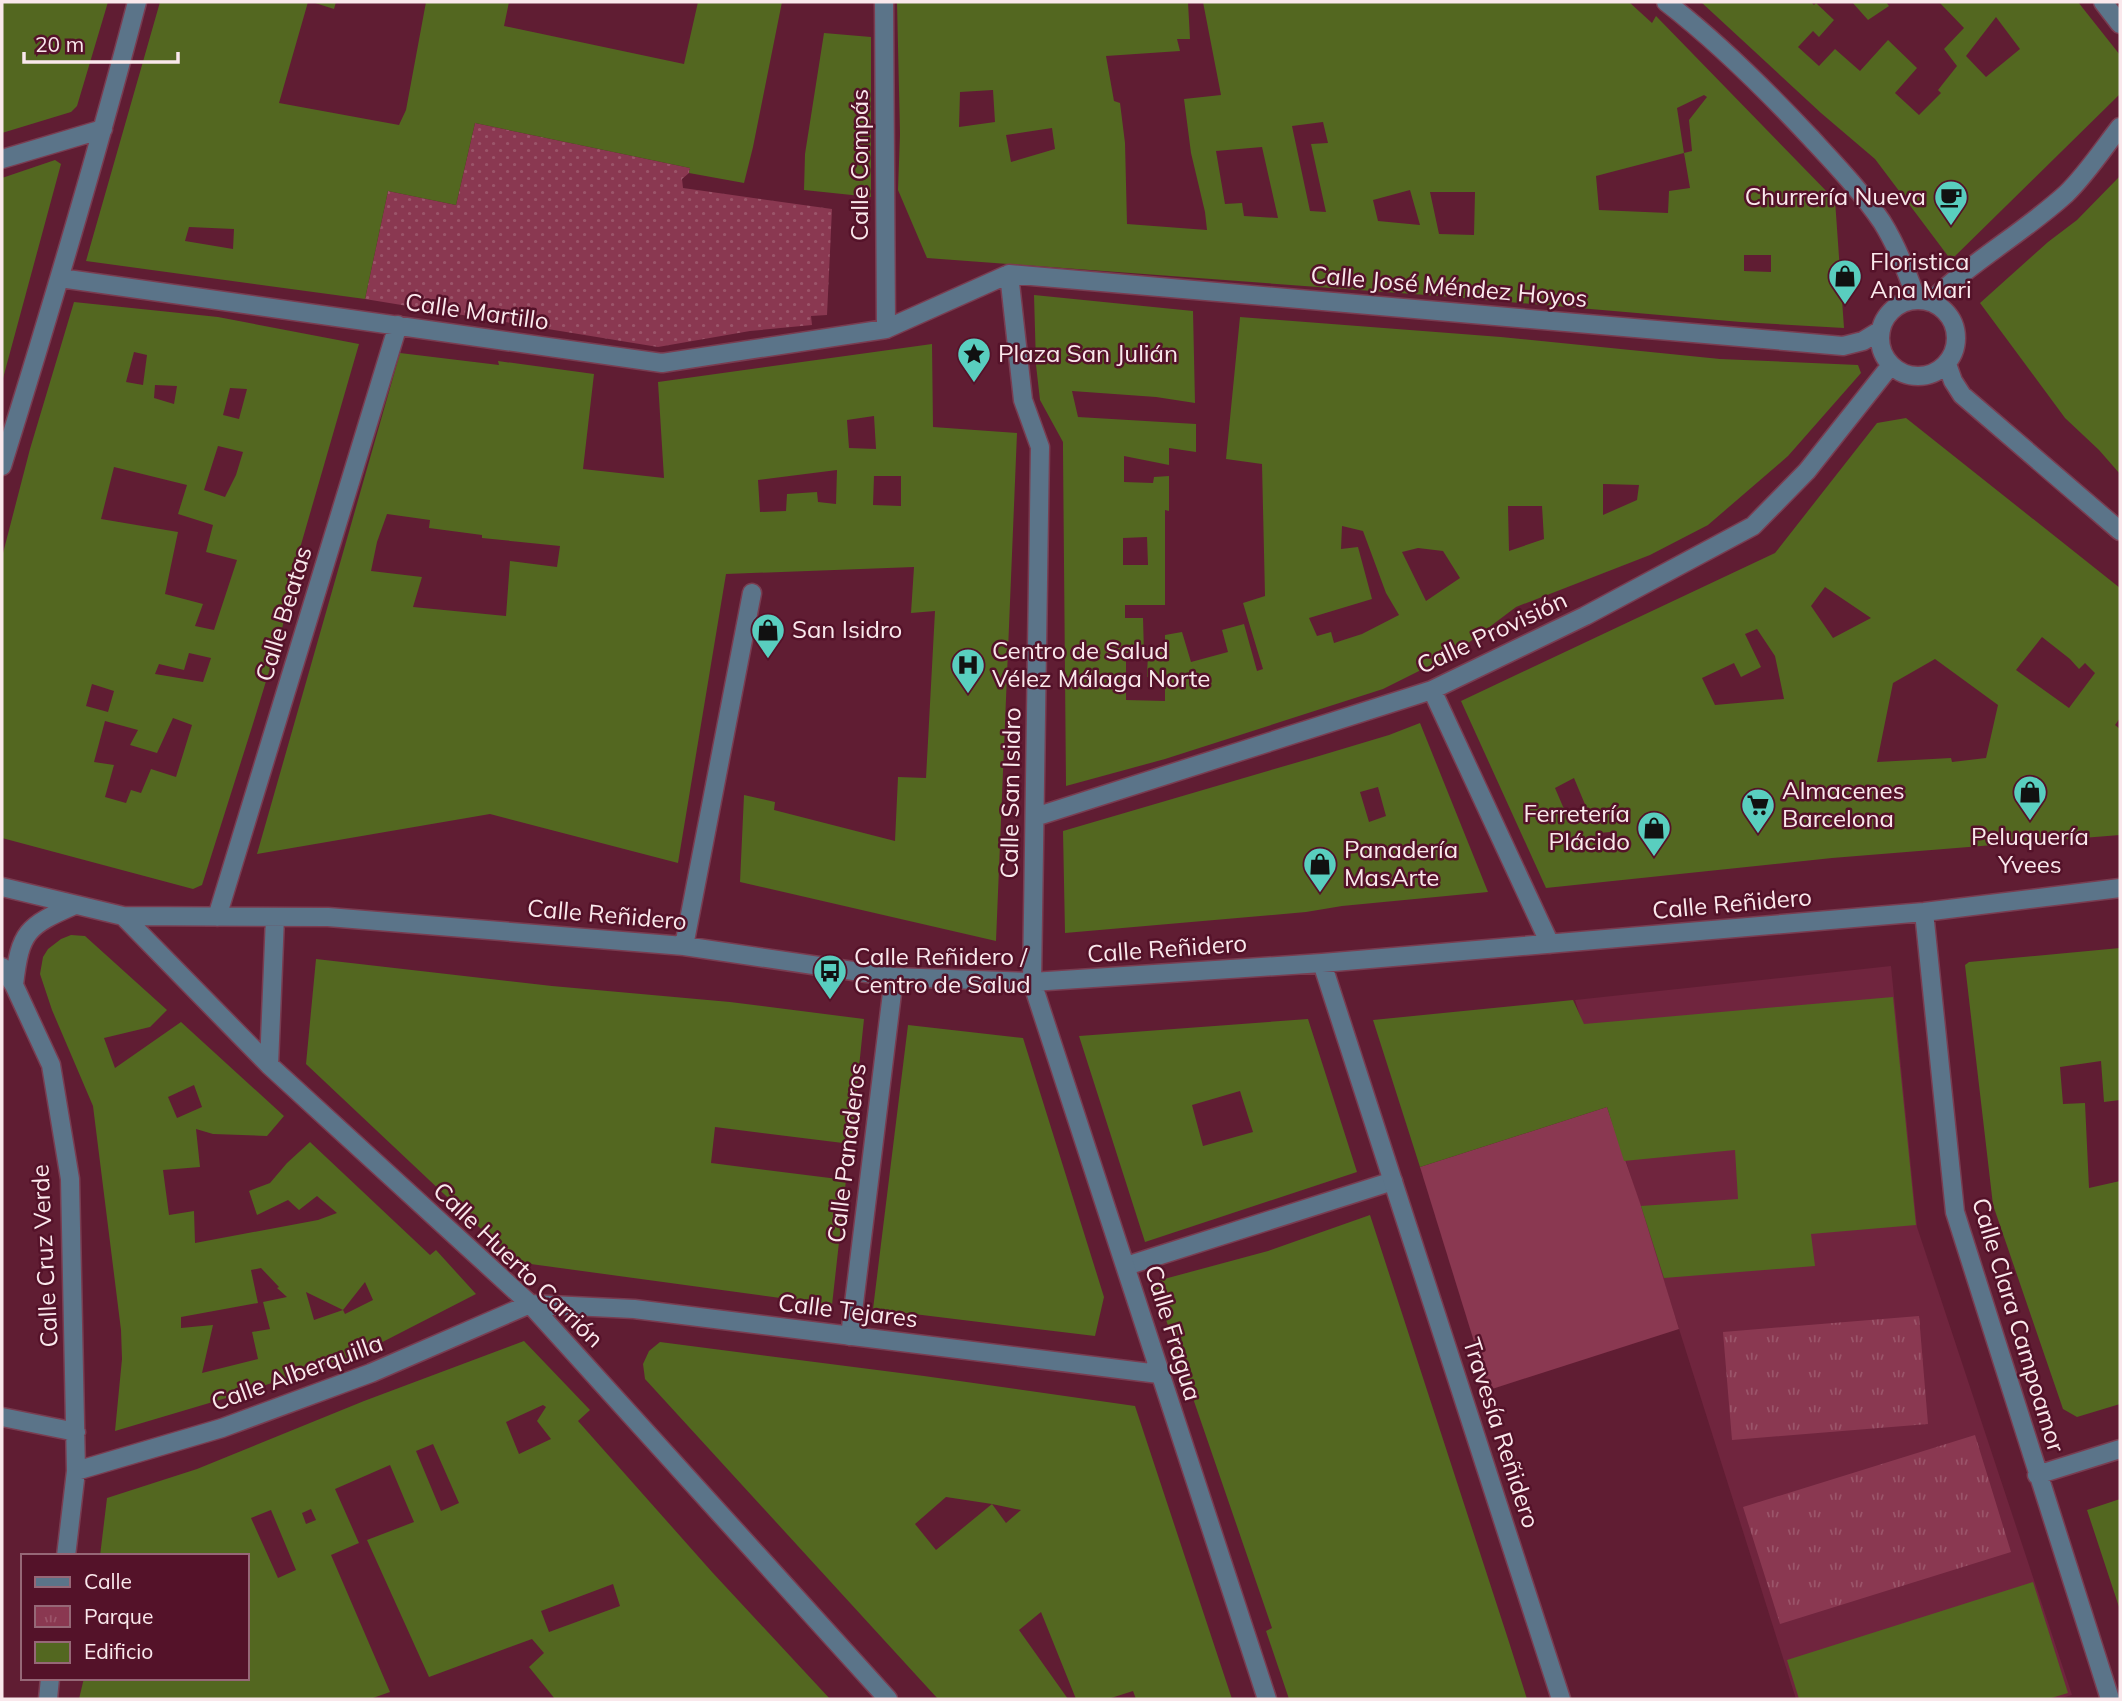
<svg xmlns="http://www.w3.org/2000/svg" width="2122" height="1701" font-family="Mulish,sans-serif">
<defs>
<pattern id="park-tufts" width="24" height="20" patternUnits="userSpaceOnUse" patternTransform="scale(1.75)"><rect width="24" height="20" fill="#8a3851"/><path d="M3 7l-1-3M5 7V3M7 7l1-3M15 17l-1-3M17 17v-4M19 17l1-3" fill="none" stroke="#9b556a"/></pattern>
<pattern id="garden-dots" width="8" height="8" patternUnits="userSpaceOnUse" patternTransform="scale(1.75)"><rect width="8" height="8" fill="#8a3851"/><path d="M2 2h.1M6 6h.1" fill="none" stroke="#9b556a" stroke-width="1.8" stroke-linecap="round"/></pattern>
</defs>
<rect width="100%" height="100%" fill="#601d33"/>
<path fill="#70253e" d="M1891,966L1917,1227L2072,1695L2058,1699H1796L1575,1000Z"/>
<path fill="#8a3851" d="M1607,1107L1641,1206L1679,1329L1489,1390L1420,1167Z"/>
<path fill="url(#park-tufts)" d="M1919,1316L1928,1424L1732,1440L1723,1332Z
M1975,1435L2011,1552L1780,1624L1743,1507Z"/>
<path fill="url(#garden-dots)" d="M475,123L690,168L689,173L682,179L683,188L832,209L827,315L811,316L812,325L750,331L658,347L365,299L388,191L456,205Z"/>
<path fill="#536720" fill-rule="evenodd" d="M2,2H108L77,106L71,112L2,133Z
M160,2H308L279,103L399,125L406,110L426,2H509L504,26L684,64L698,2H782L753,147L744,183L689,173L690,168L475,123L456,205L388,191L365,299L86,261ZM189,227L234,229L233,249L185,241Z
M312,2H336L334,9Z
M897,2H1188L1190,39H1177L1180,51L1106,56L1114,101L1120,103L1125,143L1127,224L1207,230L1205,212L1191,153L1184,99L1221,95L1203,2H1629L1652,23L1656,16L1835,200L1844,328L1741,322L1440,296L927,258L898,190L900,134ZM993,90L995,122L959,127L960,92ZM1704,95L1707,97L1689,120L1692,151L1684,153L1690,188L1669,191L1668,213L1599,210L1596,176L1684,153L1677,108ZM1323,122L1328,143L1311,144L1326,212L1310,211L1292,126ZM1052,128L1055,149L1011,162L1006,135ZM1262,147L1278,218L1244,216L1242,203L1225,204L1216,151ZM1410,190L1420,225L1378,221L1373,200ZM1430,192H1475L1474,235L1439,234ZM1744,255H1771V272L1744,271Z
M1701,2H1811L1814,5L1816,3L1834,20L1819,37L1813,31L1798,47L1819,66L1835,49L1860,71L1888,40L1917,68L1895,93L1919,115L1941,93L1938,90L1957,66L1944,49L1964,28L1939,2H2078L2120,55V94L1951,260L1875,159L1821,113ZM1996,17L2020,49L1986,77L1966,56Z
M1852,2H1886L1889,6L1868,20Z
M824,33L871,37V197L804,190L805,154Z
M55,160L61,164L2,382V178Z
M2120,176V474L2099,450L2065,418L1980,303L2048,242L2077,220Z
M1034,295L1193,311L1195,403L1156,397L1072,391L1078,417L1196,424V452L1169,448V465L1124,456V482L1153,483L1154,477L1169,476V511L1165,510V605H1125V618H1143L1144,653H1126V700L1165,701V676L1147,677L1148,652H1165V635L1182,632L1191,662L1228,652L1222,630L1244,624L1257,671L1263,669L1243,603L1265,596L1262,464L1226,459L1240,317L1501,337L1720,359L1858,365L1861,373L1788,456L1708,525L1650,555L1516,607L1455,653L1383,689L1165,759L1066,786L1063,451V442L1040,400L1036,365ZM1603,484L1639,485L1637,500L1603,515ZM1508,506H1542L1544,539L1509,551ZM1342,526L1363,531L1386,593L1399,615L1362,634L1334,643L1331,632L1317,636L1309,618L1372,599L1358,547L1341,549ZM1147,537L1148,565H1123V538ZM1418,548L1443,551L1460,578L1426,601L1402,552Z
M74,302L218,317L359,344L296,562L282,629L252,727L202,885L193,889L2,838V557L30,449ZM134,352L147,355L143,385L126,382ZM155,385L177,386L174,404L154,398ZM230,388L247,389L239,419L223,415ZM218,446L243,452L236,475L225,497L204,490ZM114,467L187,485L178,514L213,525L206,552L237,560L214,630L195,626L203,604L165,594L178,532L101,519ZM189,653L211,658L203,682L155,674L159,664L184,670ZM92,684L114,691L108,712L86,706ZM173,718L192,725L176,777L151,769L141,793L131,790L126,803L105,797L114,765L94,762L105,721L138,730L130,745L157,753Z
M932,344L933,427L1017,433L996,941L740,882L744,795L775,802L774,810L895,841L898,777L926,778L935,611L911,613L914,567L726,574L678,863L490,814L257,854L400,353L499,365L498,361L594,374L583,469L664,478L658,382ZM874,416L876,449L849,448L847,420ZM837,470L836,504L818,502L817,492L787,494L786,511L760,512L758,480ZM874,476H901V506L873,505ZM387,514L430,520L429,528L482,535V538L560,546L557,567L510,561L506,616L413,607L422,577L371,571L377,542Z
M1906,418L2120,588V718L2115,725L2120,729V835L1832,858L1546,888L1461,701L1775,553L1877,423ZM1825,587L1871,618L1833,638L1811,606ZM1757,629L1775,656L1784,699L1715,705L1702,678L1734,663L1741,677L1761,667L1745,634ZM2042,637L2070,659L2079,669L2085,663L2095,673L2069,708L2016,670ZM1935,659L1998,705L1986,758L1952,762L1951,758L1877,762L1893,683ZM1574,778L1589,814L1570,823L1555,788ZM1611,832L1617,845L1605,849L1598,833Z
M1420,723L1488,892L1342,906L1306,912L1065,933L1063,831L1319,756L1389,735ZM1378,787L1386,816L1369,822L1360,792Z
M71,935L85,936L167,1010L150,1027L104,1038L115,1068L181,1022L284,1116L267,1136L213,1134L196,1129L200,1167L163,1170L169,1215L194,1211L195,1243L318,1220L337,1213L317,1196L299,1210L288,1200L257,1215L249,1191L270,1183L287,1163L310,1142L430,1255L436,1250L476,1294L363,1352L233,1396L115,1431L122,1359L121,1330L93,1106L52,1010L40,974L43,957L48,949L61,939ZM194,1085L202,1107L177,1118L168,1097ZM261,1268L279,1287L277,1288L287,1297L263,1302L270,1329L252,1332L258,1359L202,1373L213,1325L181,1328V1317L258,1303L251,1270ZM365,1282L373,1300L345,1314L343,1310L314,1320L306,1292L343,1310Z
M2120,948V1100L2104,1102L2101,1061L2060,1067L2063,1104L2085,1103L2089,1188L2120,1181V1404L2077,1417L2063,1409L1993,1205L1965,965L1969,962Z
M316,959L552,986L730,1002L864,1019L851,1144L715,1127L711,1163L846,1180L832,1305L516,1262L306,1064Z
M1893,997L1916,1225L1811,1234L1815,1266L1664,1278L1641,1206L1738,1199L1735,1150L1624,1161L1607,1107L1420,1167L1373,1020L1573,1000L1584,1024Z
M1308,1019L1357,1172L1145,1242L1079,1036ZM1240,1091L1253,1132L1203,1146L1192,1105Z
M908,1025L1023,1038L1104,1297L1095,1336L873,1309Z
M1370,1215L1509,1642L1527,1699H1289L1266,1631L1272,1628L1153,1282L1268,1251Z
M524,1341L590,1410L578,1421L712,1572L830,1699H555L529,1667L544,1653L532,1639L429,1677L367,1540L414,1522L390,1465L335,1489L359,1543L331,1555L390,1692L370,1699H79L84,1678H247V1556H100L107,1498L197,1469L364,1401ZM543,1405L546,1407L537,1421L551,1439L519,1454L506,1422ZM433,1444L459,1503L441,1511L416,1451ZM311,1509L316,1520L306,1524L302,1513ZM271,1510L296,1570L278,1578L251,1518ZM613,1584L620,1606L549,1632L541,1611Z
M660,1342L924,1376L1135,1406L1232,1699H1136L1133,1691L1108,1699H1076L1041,1612L1019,1630L1068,1699H938L645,1379L643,1364L649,1351ZM946,1497L992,1504L936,1550L915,1524ZM992,1504L1021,1510L1006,1523Z
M2120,1499V1610L2087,1510Z
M2033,1582L2068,1693L2048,1699H1799L1787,1660Z"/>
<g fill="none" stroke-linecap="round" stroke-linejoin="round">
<g stroke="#793d51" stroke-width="21">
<path id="pedestrian" d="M1126,1266L1393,1181
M850,1336L894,977"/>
</g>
<g stroke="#793d51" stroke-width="21">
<path id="minor" d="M884,2L886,329
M1666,2C1718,42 1765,89 1810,137C1835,164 1861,191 1882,222C1897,246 1907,273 1917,300
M2103,2L2120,24
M2,159L103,129
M1009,274L1023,400L1040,447L1032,982L1267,1699
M60,278L662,363L886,329L1009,274L1843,346L1863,341L1881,330
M1880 338a38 38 0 1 1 76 0a38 38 0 1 1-76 0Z
M1930,302C1971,262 2023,233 2066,194C2085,176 2103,149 2120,127
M1947,364L1953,381L1962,395L2120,531
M2,466C50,312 96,158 137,2
M1432,690L1550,944
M1035,817L1432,690L1585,616L1753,526L1807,471L1891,365
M2,887L123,916L328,917L684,946L894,977L1032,982L1322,963L1924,912L2120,888
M1924,912L1955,1212L2110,1699
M123,916L269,1065L530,1304L888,1699
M217,917L398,325
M684,946L752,593
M1322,963L1561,1699
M2,967L14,985L51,1065L70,1179L76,1471L66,1556
M14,985C20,931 27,926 75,905
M269,1065L275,917
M2,1417L76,1432
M76,1471L222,1428L371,1373L530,1304L634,1309L1159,1374
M2037,1475L2120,1449
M48,1699L50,1678"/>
</g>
<use href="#pedestrian" stroke="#5b7489" stroke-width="18"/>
<use href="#minor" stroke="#5b7489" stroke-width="18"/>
</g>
<defs>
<g id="cafe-pin" transform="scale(1.75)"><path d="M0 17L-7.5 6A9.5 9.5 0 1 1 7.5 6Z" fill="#59cebf" stroke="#541229"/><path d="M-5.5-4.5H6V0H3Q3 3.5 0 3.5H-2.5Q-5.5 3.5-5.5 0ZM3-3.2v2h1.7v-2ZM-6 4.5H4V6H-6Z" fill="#111"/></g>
<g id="shop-pin" transform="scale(1.75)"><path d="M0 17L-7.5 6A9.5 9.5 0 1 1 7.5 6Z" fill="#59cebf" stroke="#541229"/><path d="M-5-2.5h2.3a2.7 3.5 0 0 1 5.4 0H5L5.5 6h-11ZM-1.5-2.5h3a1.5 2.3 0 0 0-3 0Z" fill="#111"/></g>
<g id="sight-pin" transform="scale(1.75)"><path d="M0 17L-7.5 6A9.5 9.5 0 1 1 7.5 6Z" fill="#59cebf" stroke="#541229"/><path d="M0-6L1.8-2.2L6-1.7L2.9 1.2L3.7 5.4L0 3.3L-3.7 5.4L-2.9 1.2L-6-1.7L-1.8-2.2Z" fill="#111"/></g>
<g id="hospital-pin" transform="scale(1.75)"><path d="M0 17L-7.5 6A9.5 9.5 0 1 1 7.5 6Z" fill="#59cebf" stroke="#541229"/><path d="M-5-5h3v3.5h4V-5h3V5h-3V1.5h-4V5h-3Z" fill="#111"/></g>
<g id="supermarket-pin" transform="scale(1.75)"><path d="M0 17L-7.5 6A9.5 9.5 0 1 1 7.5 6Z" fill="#59cebf" stroke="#541229"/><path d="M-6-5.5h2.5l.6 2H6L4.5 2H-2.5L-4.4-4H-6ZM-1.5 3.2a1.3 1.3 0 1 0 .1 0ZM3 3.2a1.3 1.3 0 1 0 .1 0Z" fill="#111"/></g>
<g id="bus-pin" transform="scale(1.75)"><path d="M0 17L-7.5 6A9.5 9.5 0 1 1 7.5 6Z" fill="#59cebf" stroke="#541229"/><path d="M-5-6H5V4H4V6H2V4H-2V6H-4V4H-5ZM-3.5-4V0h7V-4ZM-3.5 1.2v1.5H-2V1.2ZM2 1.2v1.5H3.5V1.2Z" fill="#111"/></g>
</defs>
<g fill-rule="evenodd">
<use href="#cafe-pin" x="1951" y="197"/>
<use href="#shop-pin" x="1845" y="276"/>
<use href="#sight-pin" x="974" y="354"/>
<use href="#shop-pin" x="768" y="630"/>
<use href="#hospital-pin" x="968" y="665"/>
<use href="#shop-pin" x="2030" y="792"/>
<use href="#supermarket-pin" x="1758" y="805"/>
<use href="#shop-pin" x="1654" y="828"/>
<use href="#shop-pin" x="1320" y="864"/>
<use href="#bus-pin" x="830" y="971"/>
</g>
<g text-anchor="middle" stroke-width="5" stroke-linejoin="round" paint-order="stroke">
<g font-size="24" fill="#fae8ec" stroke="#541229">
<text transform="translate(860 165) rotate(-90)" y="8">Calle Compás</text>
<text transform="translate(1449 287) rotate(5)" y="8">Calle José Méndez Hoyos</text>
<text transform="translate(477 312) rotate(8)" y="8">Calle Martillo</text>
<text transform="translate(284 614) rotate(-73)" y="8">Calle Beatas</text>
<text transform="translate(1492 633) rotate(-25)" y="8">Calle Provisión</text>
<text transform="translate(1011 793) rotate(-89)" y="8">Calle San Isidro</text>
<text transform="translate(1732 904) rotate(-5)" y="8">Calle Reñidero</text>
<text transform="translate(607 915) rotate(5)" y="8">Calle Reñidero</text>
<text transform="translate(1167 949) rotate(-4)" y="8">Calle Reñidero</text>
<text transform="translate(847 1153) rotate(-83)" y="8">Calle Panaderos</text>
<text transform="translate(45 1256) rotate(-93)" y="8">Calle Cruz Verde</text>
<text transform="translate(518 1265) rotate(44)" y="8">Calle Huerto Carrión</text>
<text transform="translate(848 1311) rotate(7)" y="8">Calle Tejares</text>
<text transform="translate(2018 1325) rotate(73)" y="8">Calle Clara Campoamor</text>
<text transform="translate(1173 1333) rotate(73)" y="8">Calle Fragua</text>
<text transform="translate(297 1373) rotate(-20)" y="8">Calle Alberquilla</text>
<text transform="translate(1501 1433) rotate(72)" y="8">Travesía Reñidero</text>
</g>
<g font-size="24" fill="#fae8ec" stroke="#541229" text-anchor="start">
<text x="1926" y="205" text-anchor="end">Churrería Nueva</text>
<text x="1870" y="270">Floristica<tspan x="1870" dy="28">Ana Mari</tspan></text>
<text x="998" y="362">Plaza San Julián</text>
<text x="792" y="638">San Isidro</text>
<text x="992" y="659">Centro de Salud<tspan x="992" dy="28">Vélez Málaga Norte</tspan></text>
<text x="1782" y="799">Almacenes<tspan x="1782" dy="28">Barcelona</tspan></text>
<text x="1630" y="822" text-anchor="end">Ferretería<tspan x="1630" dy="28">Plácido</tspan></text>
<text x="2030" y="845" text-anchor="middle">Peluquería<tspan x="2030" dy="28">Yvees</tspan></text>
<text x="1344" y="858">Panadería<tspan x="1344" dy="28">MasArte</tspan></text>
<text x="854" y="965">Calle Reñidero /<tspan x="854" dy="28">Centro de Salud</tspan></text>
</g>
</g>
<rect width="2122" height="1701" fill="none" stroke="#fae8ec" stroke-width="7"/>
<rect x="21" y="1554" width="228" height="126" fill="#541229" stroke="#966877" stroke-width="2"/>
<rect x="35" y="1577" width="35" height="10" fill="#5b7489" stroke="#966877" stroke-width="2"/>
<text x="84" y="1589" font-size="21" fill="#fae8ec">Calle</text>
<rect x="35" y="1606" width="35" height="21" fill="url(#park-tufts)" stroke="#966877" stroke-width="2"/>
<text x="84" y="1624" font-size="21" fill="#fae8ec">Parque</text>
<rect x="35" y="1642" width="35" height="21" fill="#536720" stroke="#966877" stroke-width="2"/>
<text x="84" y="1659" font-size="21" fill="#fae8ec">Edificio</text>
<path d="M24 52v10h154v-10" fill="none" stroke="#fae8ec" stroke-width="3.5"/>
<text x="35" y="52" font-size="21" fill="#fae8ec" stroke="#541229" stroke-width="5" paint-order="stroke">20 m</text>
</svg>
